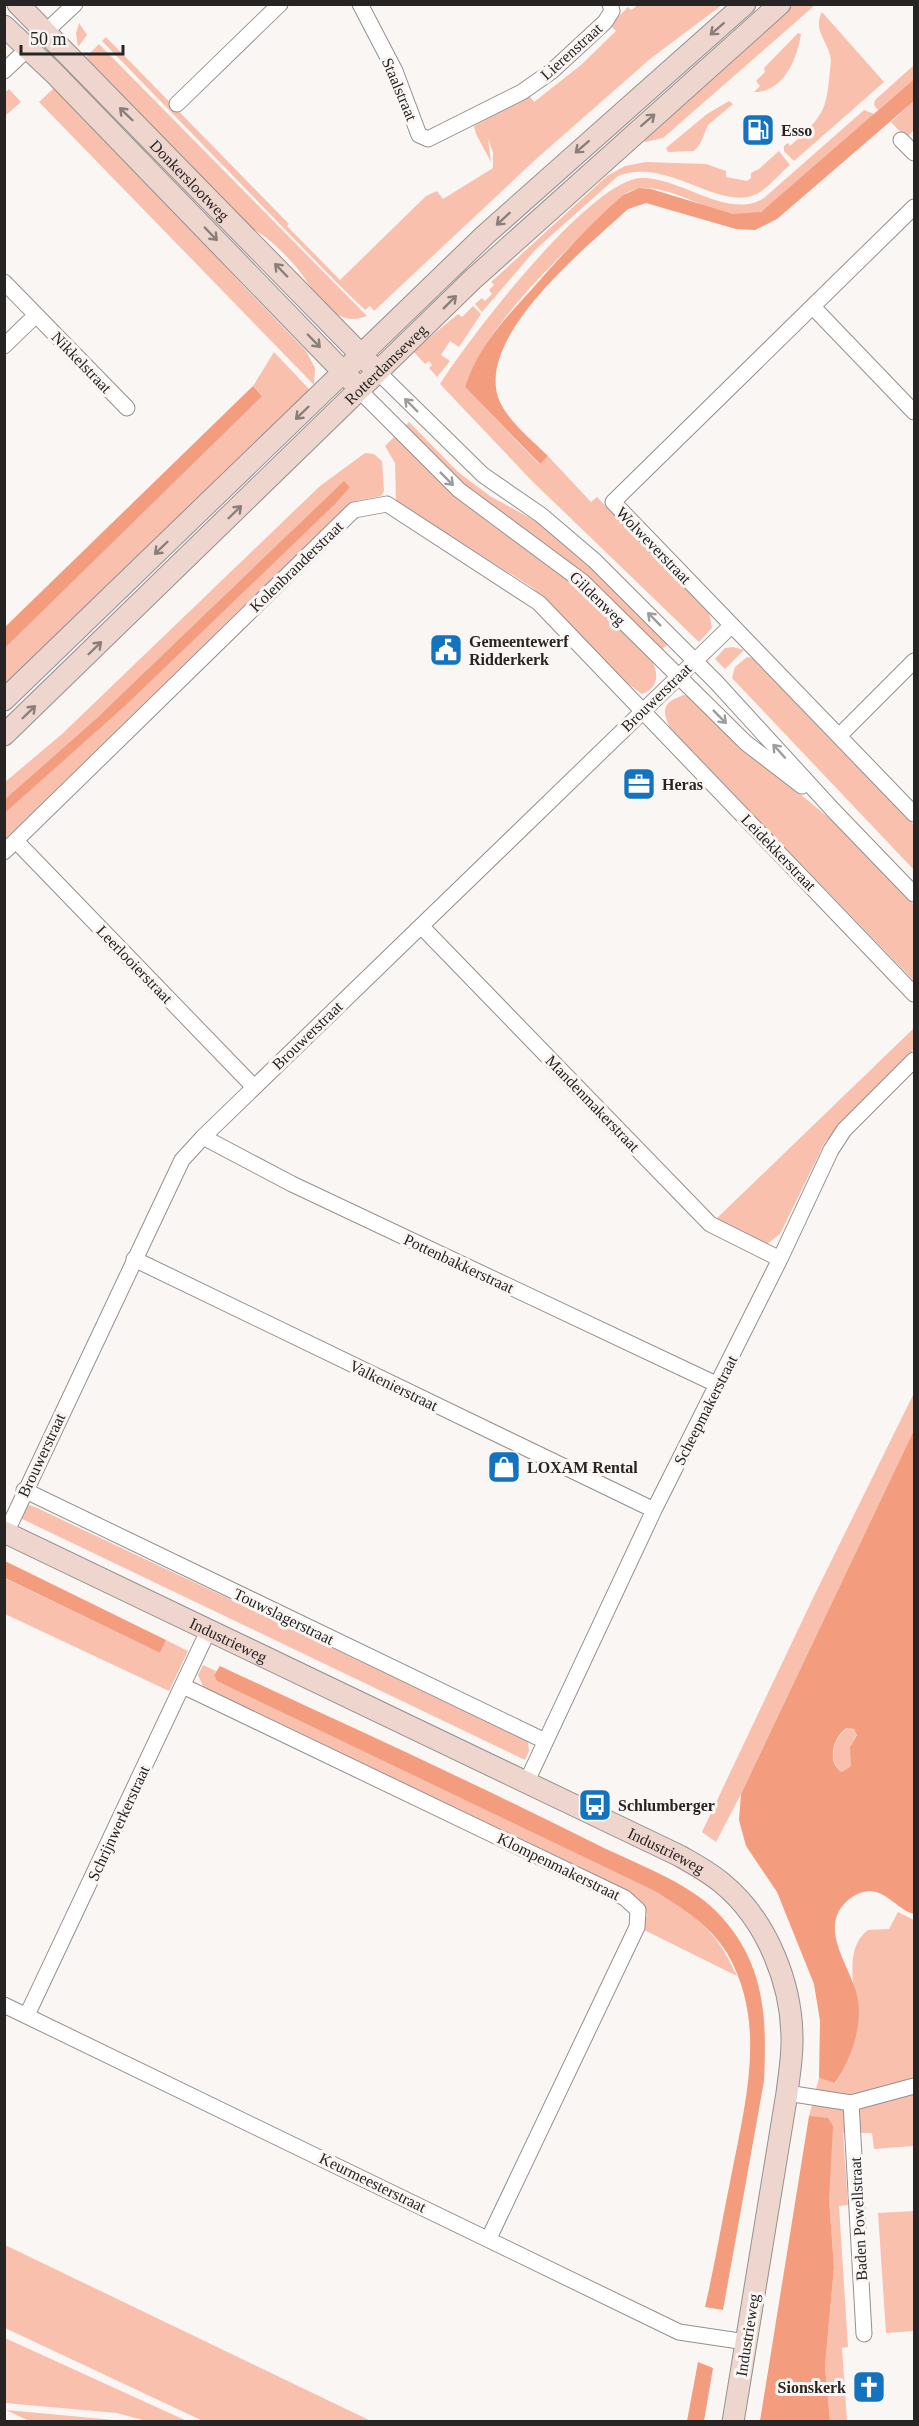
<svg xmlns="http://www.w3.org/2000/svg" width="919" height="2426" font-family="'Times New Roman',serif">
<rect width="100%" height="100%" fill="#faf6f4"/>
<path fill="#f9c0ad" d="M638,5H722L650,59L535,160L374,311L370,306L365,310L337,283L102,41L106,37L289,224L287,226L340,280L426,196L437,191L443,199L493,168V152L488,139L491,162L476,134L474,126L529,95L534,102L581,65L616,31L610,25L628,7L631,10Z
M793,5H815L663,138L645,142L641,137Z
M822,12L884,82L794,161L784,151V146L788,143L790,146C828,112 826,110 831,60C829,42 812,31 822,12Z
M79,23L87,35L78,47L76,33Z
M798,33L801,34C797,59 784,92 754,92L760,86L756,81L765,72L764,68Z
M99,44L367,316C332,330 315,290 297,268C280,249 269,238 248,226L85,58Z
M914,65V79L878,110L874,105L875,100Z
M57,85C140,174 221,264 306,351L315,368L314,385L39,102Z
M9,89L21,102L5,116V92Z
M729,101L733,104L708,125L700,144L694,151L668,152L666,148L707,114Z
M914,101V130L906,138L891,122Z
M864,110L874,114C852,134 778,207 755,214C714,224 661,170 623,195C572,246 488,318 465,387L539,464L548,456L591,502L597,497L709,613L712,628L699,642L531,480L440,384C468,339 590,180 641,178C679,176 729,221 764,198Z
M779,151L790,165C779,174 767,190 754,195C717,210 667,157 618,176L536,249L482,312L475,304L482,298L485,301L492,294L489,290L494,285L491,282L607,176L625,166L646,162L706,164L726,171V177L747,181L751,178V173L759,169Z
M473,306L481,314L459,347L450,341L441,355L450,361L437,377L429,368L432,365L429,361L425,364L413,351L458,314L462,317Z
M274,352L310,390L5,688V648L262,395L253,386Z
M409,422L458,472L490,496L550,529L596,565L668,644L661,650L601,588L561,557L487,508L402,429Z
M396,435L485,520L574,584L651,659C659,672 659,688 642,694L627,683L533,588L396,501L395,463L385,446Z
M365,453L374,454L382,461L384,491L381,496L356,501L344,509L5,839V813L124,707L350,487L98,717L5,799V782L62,734L320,486Z
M733,647L744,650L725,669L715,659L725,648Z
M747,657L752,658L914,825V870L732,678L735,667Z
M684,695L693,697L744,748L834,822L914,905V981L670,728C661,709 663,702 684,695Z
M914,1028V1049L825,1142L780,1234L766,1245L715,1220Z
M914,1393V1430L741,1794L716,1842L702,1832L813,1598Z
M22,1503L35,1507L523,1738L528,1742L529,1751L525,1760L16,1516Z
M4,1578L160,1653L166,1640L188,1651L169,1691L5,1614Z
M203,1665L216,1671L214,1675L656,1891C698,1919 715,1928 737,1976L642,1929L647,1915L644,1907L206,1693L198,1675Z
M848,1728L854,1729L857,1734L851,1745V1766L842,1772C827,1762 833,1737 848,1728Z
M898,1912L914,1920V2146L874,2149L872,2133H843L848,2205L839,2206L848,2347L842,2348L847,2421H830L825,2366L834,2267L829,2199L809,2116L819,2078L836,2083C845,2067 854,2050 856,2031C860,2002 839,1951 868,1930L889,1929Z
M914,2211V2331L886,2333L878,2213Z
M5,2245L371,2421H203L5,2328Z
M4,2338H5L187,2421H146L117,2413L5,2403Z
M6,2410L125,2421H29Z"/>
<path fill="#f39c7e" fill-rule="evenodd" d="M914,79V101L777,219L755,230L736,229L646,203L628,209C587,247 478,334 498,397C506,420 531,439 548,456L540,464L465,387C477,349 505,318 532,289C560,257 589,225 623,195L639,188L651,189L733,214L761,212Z
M253,386L262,396L5,648V627Z
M344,481L350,487L335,504L124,707L5,813V799L98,717Z
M914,1430V1914C898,1910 888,1892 870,1891C861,1891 852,1896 846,1902C817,1930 853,1969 858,2000C862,2028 851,2060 835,2083L819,2078L820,2021L814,1984L777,1892L746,1846L739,1820L741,1794ZM847,1728L854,1729L857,1735L850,1747L851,1766L842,1772C826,1763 833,1736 847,1728Z
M5,1561L166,1640L160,1653L5,1578Z
M220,1666C346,1725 473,1782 598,1845C634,1863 688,1882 717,1912C765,1962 767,2015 764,2081L723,2310L705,2307C715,2264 722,2220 731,2177C745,2104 768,2023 727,1953C709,1924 683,1909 655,1891L217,1681L214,1675Z
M809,2116L828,2118L833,2126L829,2199L834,2267L825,2366L830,2421H760Z
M698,2362L713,2368L704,2421H687Z"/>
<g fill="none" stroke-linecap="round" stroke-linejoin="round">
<g stroke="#94908f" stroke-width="17">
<path id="street" d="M360,4L395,71L419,135L428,139L522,92L552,71L605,22L612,11L610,4
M4,71L75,4
M177,104L280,4
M901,140L914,153
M914,207L613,502L914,814
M4,282L127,408
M813,307L914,412
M4,346L36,315
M379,373L483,475L541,515L595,561L716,682L833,810L914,894
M360,391L459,490L583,582L746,743L802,786
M839,736L914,661
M16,841L254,1087
M4,852L354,510L387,504L539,603L914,994
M421,926L710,1224L780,1259
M203,1137L292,1184L718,1385
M134,1259L654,1510
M24,1490L545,1741
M6,1533L182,1160L203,1137L731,626
M183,1686L625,1898L638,1910L637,1927L489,2238
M527,1781L654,1510L780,1259L831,1150L844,1130L914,1060
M4,2005L679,2332L746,2342
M27,2015L209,1629
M787,2093L851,2103L864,2334
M851,2103L914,2086"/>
</g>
<g stroke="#94908f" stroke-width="23">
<g id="secondary">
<path id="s1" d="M18,4L370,364"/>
<path d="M4,26L54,73L352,381"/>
<path d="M4,700L485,235L745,4"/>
<path id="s2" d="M4,735L472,280L780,4"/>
<path id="s3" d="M4,1532L680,1856C694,1864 709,1872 722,1883C767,1920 793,1985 792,2043C792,2059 789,2076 787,2093L733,2422"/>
</g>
</g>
<use href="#street" stroke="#fff" stroke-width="15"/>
<use href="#secondary" stroke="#eed6ce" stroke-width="21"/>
</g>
<defs><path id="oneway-shaft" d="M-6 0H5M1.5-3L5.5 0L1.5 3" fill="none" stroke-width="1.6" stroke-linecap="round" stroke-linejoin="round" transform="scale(1.5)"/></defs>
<g stroke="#8a7e79">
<use href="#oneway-shaft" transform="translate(717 29) rotate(139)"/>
<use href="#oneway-shaft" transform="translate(126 114) rotate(-136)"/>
<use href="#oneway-shaft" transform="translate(648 120) rotate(-41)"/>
<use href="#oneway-shaft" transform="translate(582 147) rotate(139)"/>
<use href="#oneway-shaft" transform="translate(503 219) rotate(137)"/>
<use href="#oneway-shaft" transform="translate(211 234) rotate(46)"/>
<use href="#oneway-shaft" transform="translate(281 270) rotate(-134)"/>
<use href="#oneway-shaft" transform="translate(450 302) rotate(-45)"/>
<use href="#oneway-shaft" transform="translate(314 341) rotate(46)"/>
<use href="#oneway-shaft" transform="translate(302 413) rotate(136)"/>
<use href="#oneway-shaft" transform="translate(235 512) rotate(-44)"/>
<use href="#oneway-shaft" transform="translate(161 548) rotate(136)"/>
<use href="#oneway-shaft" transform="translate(95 648) rotate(-44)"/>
<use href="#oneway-shaft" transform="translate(29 712) rotate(-44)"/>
</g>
<g stroke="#9d9d9c">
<use href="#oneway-shaft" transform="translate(411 405) rotate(-135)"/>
<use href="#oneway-shaft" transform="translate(447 479) rotate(45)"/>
<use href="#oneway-shaft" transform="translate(654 619) rotate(-135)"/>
<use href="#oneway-shaft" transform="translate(720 717) rotate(45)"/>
<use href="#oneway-shaft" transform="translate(779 751) rotate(-132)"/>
</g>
<defs>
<g id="fuel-square" transform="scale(1.725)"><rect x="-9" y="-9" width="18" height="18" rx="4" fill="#1473bf" stroke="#faf6f4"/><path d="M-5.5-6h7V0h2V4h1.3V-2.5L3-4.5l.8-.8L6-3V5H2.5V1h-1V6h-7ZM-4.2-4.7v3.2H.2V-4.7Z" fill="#fff"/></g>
<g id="civic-square" transform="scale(1.725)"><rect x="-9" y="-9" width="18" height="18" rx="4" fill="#1473bf" stroke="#faf6f4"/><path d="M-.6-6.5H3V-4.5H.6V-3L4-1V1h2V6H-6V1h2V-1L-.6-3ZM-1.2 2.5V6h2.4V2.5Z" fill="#fff"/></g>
<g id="office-square" transform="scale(1.725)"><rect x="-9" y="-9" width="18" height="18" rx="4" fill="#1473bf" stroke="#faf6f4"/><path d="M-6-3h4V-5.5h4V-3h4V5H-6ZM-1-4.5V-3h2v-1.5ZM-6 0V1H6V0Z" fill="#fff"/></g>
<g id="shop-square" transform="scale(1.725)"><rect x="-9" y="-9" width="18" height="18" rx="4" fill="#1473bf" stroke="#faf6f4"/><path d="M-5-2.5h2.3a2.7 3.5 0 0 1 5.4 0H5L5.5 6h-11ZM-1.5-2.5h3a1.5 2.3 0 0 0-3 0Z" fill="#fff"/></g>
<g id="bus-square" transform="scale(1.725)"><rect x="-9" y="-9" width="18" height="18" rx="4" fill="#1473bf" stroke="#faf6f4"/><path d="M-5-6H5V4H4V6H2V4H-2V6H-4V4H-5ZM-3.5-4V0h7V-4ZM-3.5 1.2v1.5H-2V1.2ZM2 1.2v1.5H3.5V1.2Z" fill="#fff"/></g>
<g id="church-square" transform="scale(1.725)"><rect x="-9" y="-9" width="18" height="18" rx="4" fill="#1473bf" stroke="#faf6f4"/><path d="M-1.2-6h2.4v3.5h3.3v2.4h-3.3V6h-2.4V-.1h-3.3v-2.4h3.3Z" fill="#fff"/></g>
</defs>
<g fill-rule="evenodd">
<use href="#fuel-square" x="758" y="130"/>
<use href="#civic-square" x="446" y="650"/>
<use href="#office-square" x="639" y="784"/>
<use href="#shop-square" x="504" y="1467"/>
<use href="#bus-square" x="595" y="1805"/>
<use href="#church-square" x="869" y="2387"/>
</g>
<g text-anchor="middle" stroke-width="6" stroke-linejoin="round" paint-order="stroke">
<g font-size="16" fill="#262524" stroke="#faf6f4">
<text transform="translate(571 51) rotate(-42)" y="6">Lierenstraat</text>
<text transform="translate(400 89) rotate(67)" y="6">Staalstraat</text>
<text dy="6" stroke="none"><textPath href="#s1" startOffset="246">Donkerslootweg</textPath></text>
<text transform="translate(82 362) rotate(46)" y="6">Nikkelstraat</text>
<text dy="6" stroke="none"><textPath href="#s2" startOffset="532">Rotterdamseweg</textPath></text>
<text transform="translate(654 545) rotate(46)" y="6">Wolweverstraat</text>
<text transform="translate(296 566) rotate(-44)" y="6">Kolenbranderstraat</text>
<text transform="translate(598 598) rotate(44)" y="6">Gildenweg</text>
<text transform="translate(656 697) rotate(-44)" y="6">Brouwerstraat</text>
<text transform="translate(779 852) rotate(46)" y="6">Leidekkerstraat</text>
<text transform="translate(135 964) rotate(46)" y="6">Leerlooierstraat</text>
<text transform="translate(307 1035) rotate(-44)" y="6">Brouwerstraat</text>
<text transform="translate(593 1103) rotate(46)" y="6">Mandenmakerstraat</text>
<text transform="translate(459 1263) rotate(25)" y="6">Pottenbakkerstraat</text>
<text transform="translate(394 1385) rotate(26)" y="6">Valkenierstraat</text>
<text transform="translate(705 1410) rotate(-63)" y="6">Scheepmakerstraat</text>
<text transform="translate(41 1455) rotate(-65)" y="6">Brouwerstraat</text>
<text transform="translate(284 1616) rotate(26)" y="6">Touwslagerstraat</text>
<text dy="6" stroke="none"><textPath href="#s3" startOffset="249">Industrieweg</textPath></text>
<text transform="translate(118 1823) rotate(-65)" y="6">Schrijnwerkerstraat</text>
<text dy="6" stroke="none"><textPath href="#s3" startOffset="735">Industrieweg</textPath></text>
<text transform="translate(559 1866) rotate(26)" y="6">Klompenmakerstraat</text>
<text transform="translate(373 2182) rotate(26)" y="6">Keurmeesterstraat</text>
<text transform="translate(858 2219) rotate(-93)" y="6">Baden Powellstraat</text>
<text transform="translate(747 2335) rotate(-81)" y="6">Industrieweg</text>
</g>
<g font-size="16" font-weight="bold" fill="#262524" stroke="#faf6f4" text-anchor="start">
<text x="781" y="136">Esso</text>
<text x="469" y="647">Gemeentewerf<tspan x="469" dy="18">Ridderkerk</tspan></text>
<text x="662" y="790">Heras</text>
<text x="527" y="1473">LOXAM Rental</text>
<text x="618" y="1811">Schlumberger</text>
<text x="846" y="2393" text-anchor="end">Sionskerk</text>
</g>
</g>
<rect width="919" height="2426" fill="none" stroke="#262524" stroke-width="12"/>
<path d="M21 45v9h102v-9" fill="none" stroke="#262524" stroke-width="3"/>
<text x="30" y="45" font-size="18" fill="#262524" stroke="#faf6f4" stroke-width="4.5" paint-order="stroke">50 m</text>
</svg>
